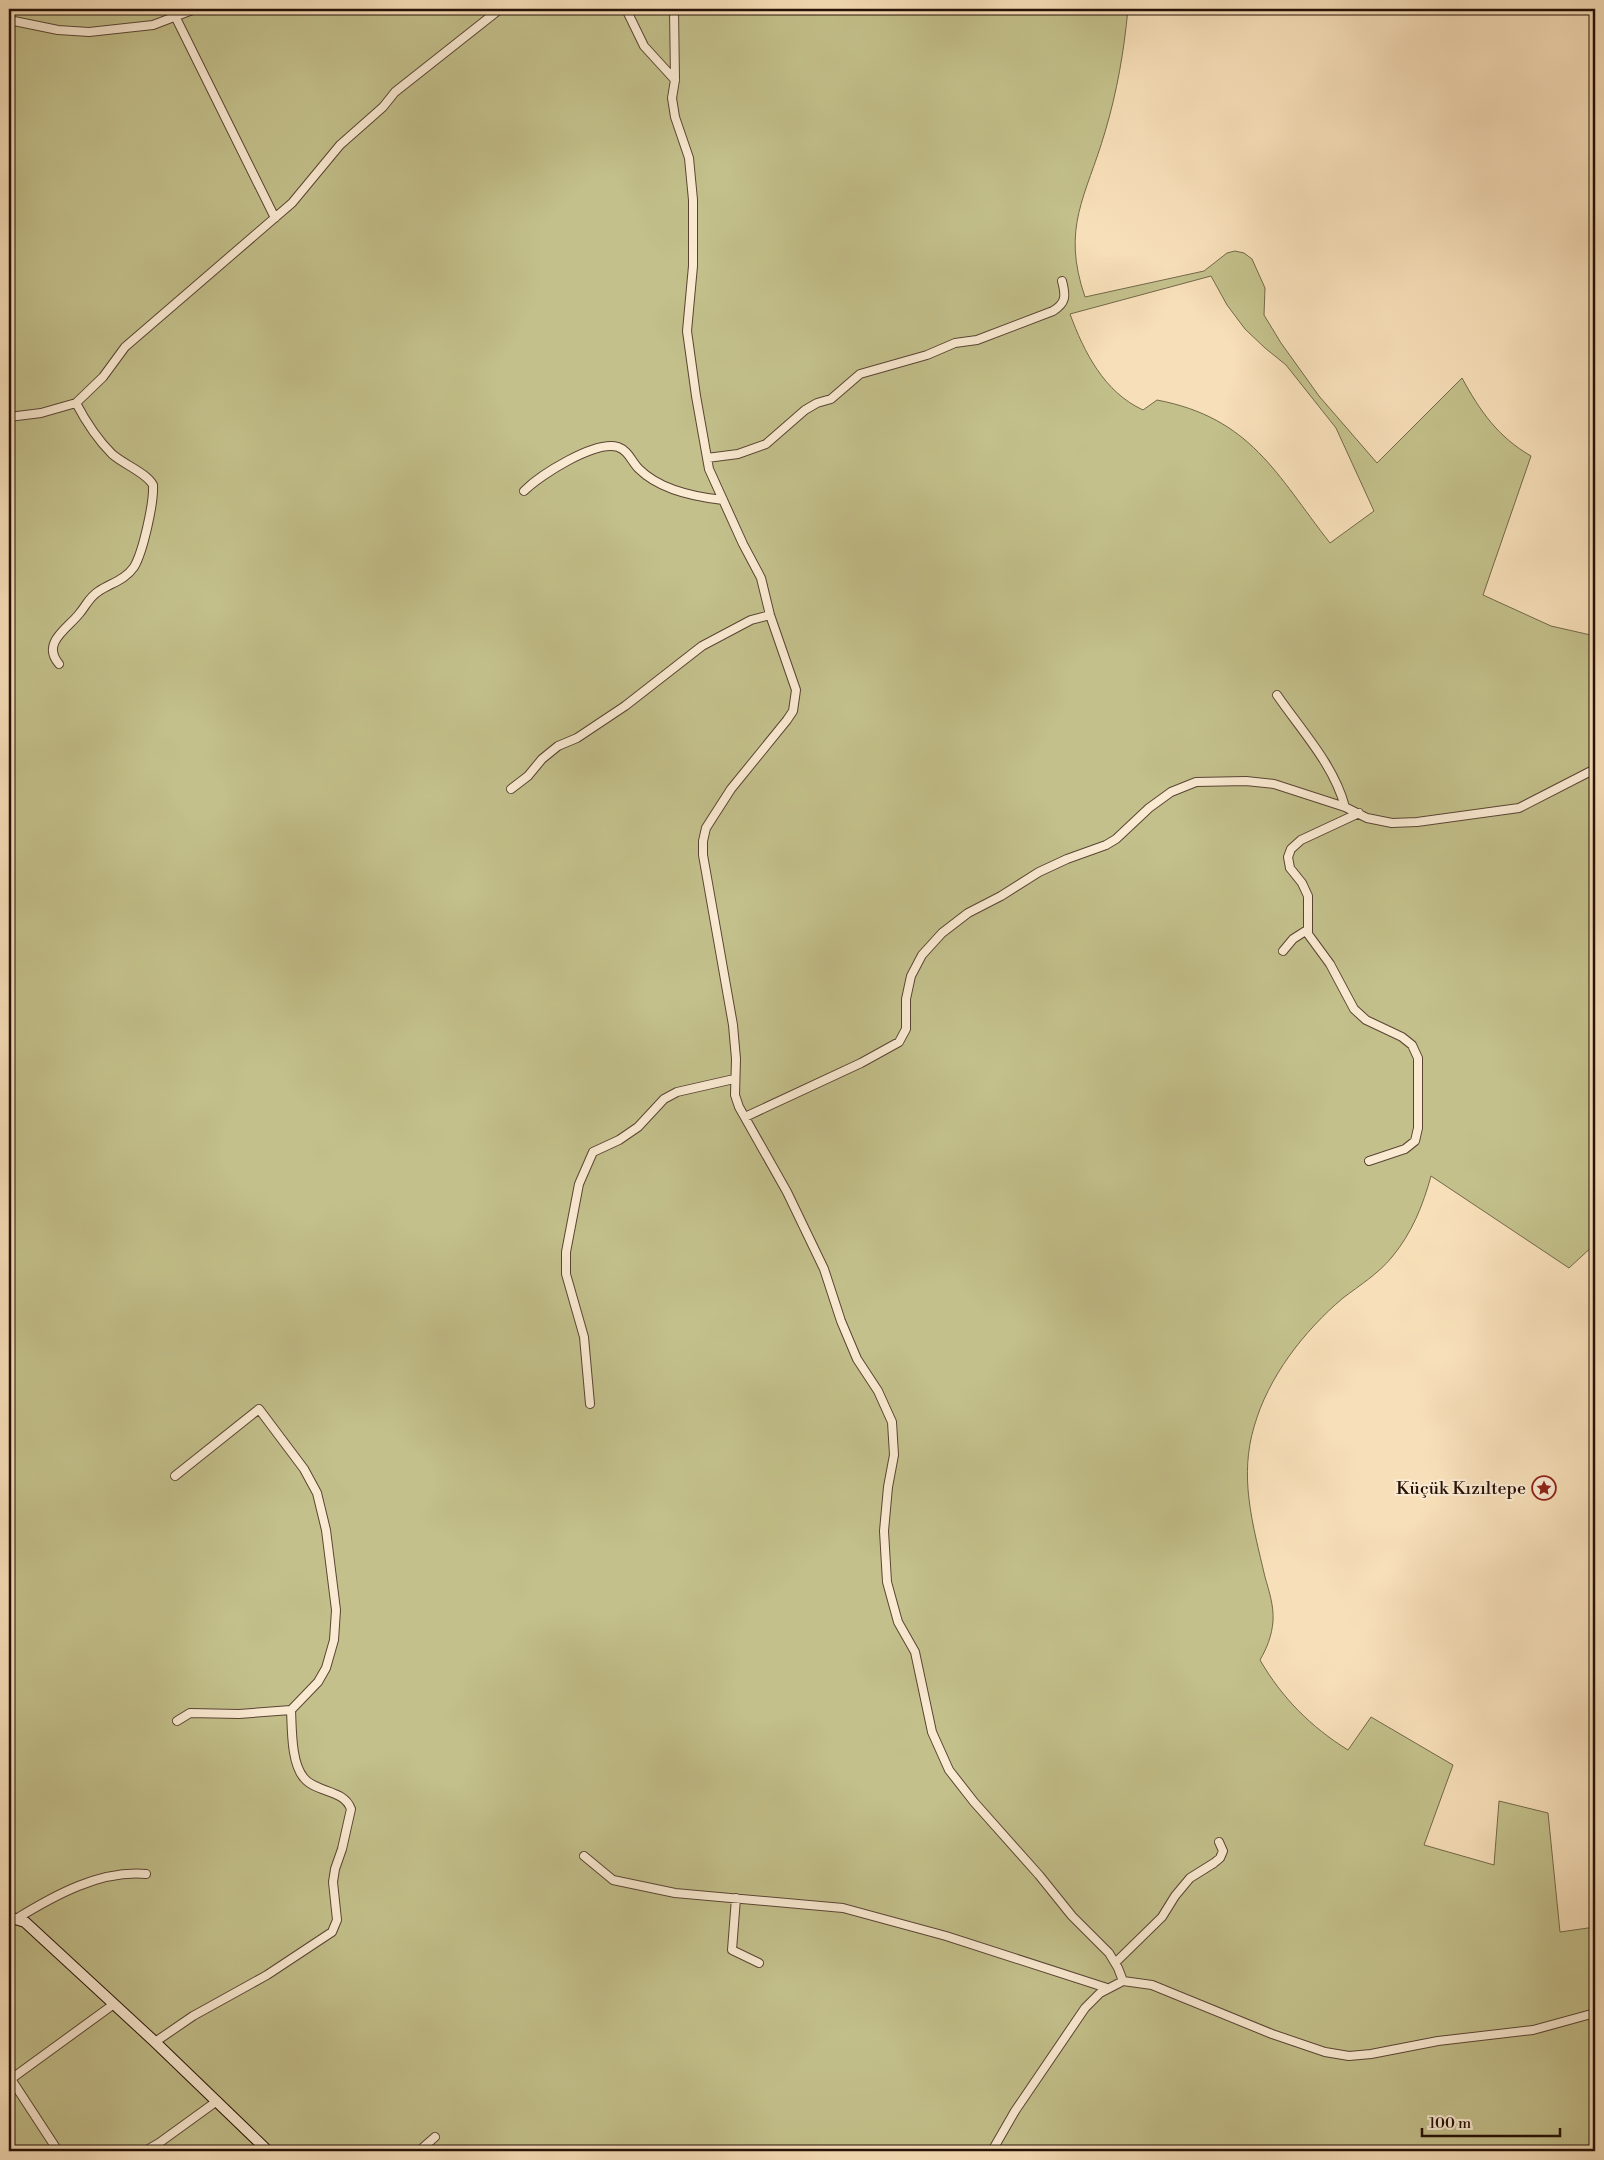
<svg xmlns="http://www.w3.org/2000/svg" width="1604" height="2160" font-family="'Libre Bodoni',serif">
<rect width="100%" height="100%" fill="#f7dfb9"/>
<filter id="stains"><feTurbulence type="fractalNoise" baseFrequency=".004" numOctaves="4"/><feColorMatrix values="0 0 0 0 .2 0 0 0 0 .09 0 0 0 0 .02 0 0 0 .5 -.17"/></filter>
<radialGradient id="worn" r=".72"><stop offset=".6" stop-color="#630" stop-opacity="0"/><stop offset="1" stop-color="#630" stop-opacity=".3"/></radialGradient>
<path fill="#c3c08b" stroke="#746849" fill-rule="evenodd" d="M9,9H1128C1124,51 1117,92 1105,132C1086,197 1061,227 1085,297L1204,271L1227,253L1235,251L1244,253L1252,259L1265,288L1264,315L1281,343L1319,396L1377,463L1462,378C1480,411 1498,437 1531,456L1483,595L1551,626L1595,636V1244L1569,1268L1431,1176C1423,1205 1412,1233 1392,1257C1378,1274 1360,1285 1343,1298C1304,1331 1268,1377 1254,1427C1247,1450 1246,1475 1249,1499C1252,1525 1259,1551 1265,1577C1269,1591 1274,1606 1273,1621C1272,1635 1267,1648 1260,1660C1282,1698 1311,1727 1348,1750L1371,1717L1453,1765L1424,1845L1494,1865L1499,1801L1548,1813L1560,1932L1595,1927V2151H9ZM1211,276L1227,305L1245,329L1265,348L1286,365L1336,428L1374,511L1330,543C1276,474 1251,418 1157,400L1143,410C1104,392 1084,352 1070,314Z"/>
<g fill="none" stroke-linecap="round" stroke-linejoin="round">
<g stroke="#5a4434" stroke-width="10">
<path id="street" d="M626,9L644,46L675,80
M674,9L675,80L672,98L675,117L689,158L693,200V266L687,331L696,396L709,469L743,544L761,578L770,615L796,690L793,711L787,720L731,789L713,817L706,828L703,841V855L733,1025L736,1059L735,1095L739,1107L787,1192L824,1269L841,1321L857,1359L878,1391L892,1422L894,1455L888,1487L884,1531L887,1582L898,1622L915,1652L932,1732L949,1770L974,1802L1039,1875L1072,1916L1109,1953L1118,1968L1123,1981
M175,16L275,218
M9,20L58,30L89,32L153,25L195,9
M76,403L103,377L125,347L292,203L340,145L383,107L395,92L500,9
M9,417L41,413L76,403C86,422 97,439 112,454C123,464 147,473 153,485C154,503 143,552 134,567C125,580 111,583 99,591C89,597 86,606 79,614C67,629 41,643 59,664
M707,458L738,454L766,444L805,410L817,403L831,399L860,374L927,355L955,343L977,340L1053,311C1066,303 1066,296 1062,281
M524,491C540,475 595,440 618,447C629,451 631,461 639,469C659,489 695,497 723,500
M1277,695C1301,730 1334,765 1345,807
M511,789L528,776L542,759L558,746L577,738L625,706L702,646L751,620L770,615
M1359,813L1301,840L1291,849L1288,857L1290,868L1302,883L1308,896V934L1330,964L1354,1009L1366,1020L1402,1037L1412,1045L1418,1058V1128L1415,1141L1405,1149L1369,1161
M1283,951L1293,939L1307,930
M745,1117L861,1063L899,1042L906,1029V999L911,976L922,955L942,933L968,913L1001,896L1039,872L1067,859L1106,845L1116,839L1149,808L1171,792L1196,782L1246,781L1274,784L1345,807L1367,818L1392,823L1417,822L1519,808L1595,769
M590,1404L584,1337L566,1274V1252L579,1184L593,1152L619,1140L638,1127L664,1099L677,1092L734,1079
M175,1476L259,1409L304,1469L317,1493L326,1530L336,1610L334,1640L326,1668L318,1682L291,1710L239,1714L190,1713L177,1721
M584,1856L613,1880L675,1893L843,1908L946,1936L1107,1988
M736,1898L732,1950L759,1963
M16,1919C55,1895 100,1870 146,1874
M1115,1963L1162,1917L1175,1896L1190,1878L1214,1863L1220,1858L1223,1851L1219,1842
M155,2042L193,2016L267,1975L332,1932L337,1920L333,1882L335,1869L342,1849L351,1809C344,1789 316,1793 304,1778C291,1763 292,1729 291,1710
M58,2151L11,2079L114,2004
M145,2151L159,2143L217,2101
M419,2151L435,2137
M992,2151L1015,2111L1085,2008L1100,1993L1123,1981L1152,1985L1272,2034L1325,2052L1349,2056L1371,2054L1438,2041L1533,2030L1595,2013"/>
</g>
<g stroke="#261107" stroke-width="12">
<path id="secondary" d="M9,1917L25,1922L155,2042L268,2151"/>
</g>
<use href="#street" stroke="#faead2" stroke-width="8"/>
<use href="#secondary" stroke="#faead2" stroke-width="10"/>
</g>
<defs>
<g id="sight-ring" transform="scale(1.25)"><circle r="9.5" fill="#faead2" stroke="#8f2418" stroke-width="1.5"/><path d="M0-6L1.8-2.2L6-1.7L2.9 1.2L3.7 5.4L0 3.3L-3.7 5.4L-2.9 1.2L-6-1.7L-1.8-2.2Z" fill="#8f2418"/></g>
</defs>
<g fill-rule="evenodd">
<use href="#sight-ring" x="1544" y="1488"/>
</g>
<g text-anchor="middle" stroke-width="4" stroke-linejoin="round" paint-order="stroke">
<g font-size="18" fill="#261107" stroke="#faead2" text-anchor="end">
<text x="1526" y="1494">Küçük Kızıltepe</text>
</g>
</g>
<rect width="1604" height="2160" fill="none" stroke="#f7dfb9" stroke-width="30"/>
<rect x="10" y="10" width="1584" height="2140" fill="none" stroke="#261107" stroke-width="2.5"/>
<rect x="15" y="15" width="1574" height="2130" fill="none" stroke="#261107"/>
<path d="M1422 2128v8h138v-8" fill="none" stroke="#261107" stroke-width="2.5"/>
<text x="1429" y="2128" font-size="15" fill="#261107" stroke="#faead2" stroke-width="4" paint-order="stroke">100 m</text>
<rect width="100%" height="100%" filter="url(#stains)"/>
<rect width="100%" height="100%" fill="url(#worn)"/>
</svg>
